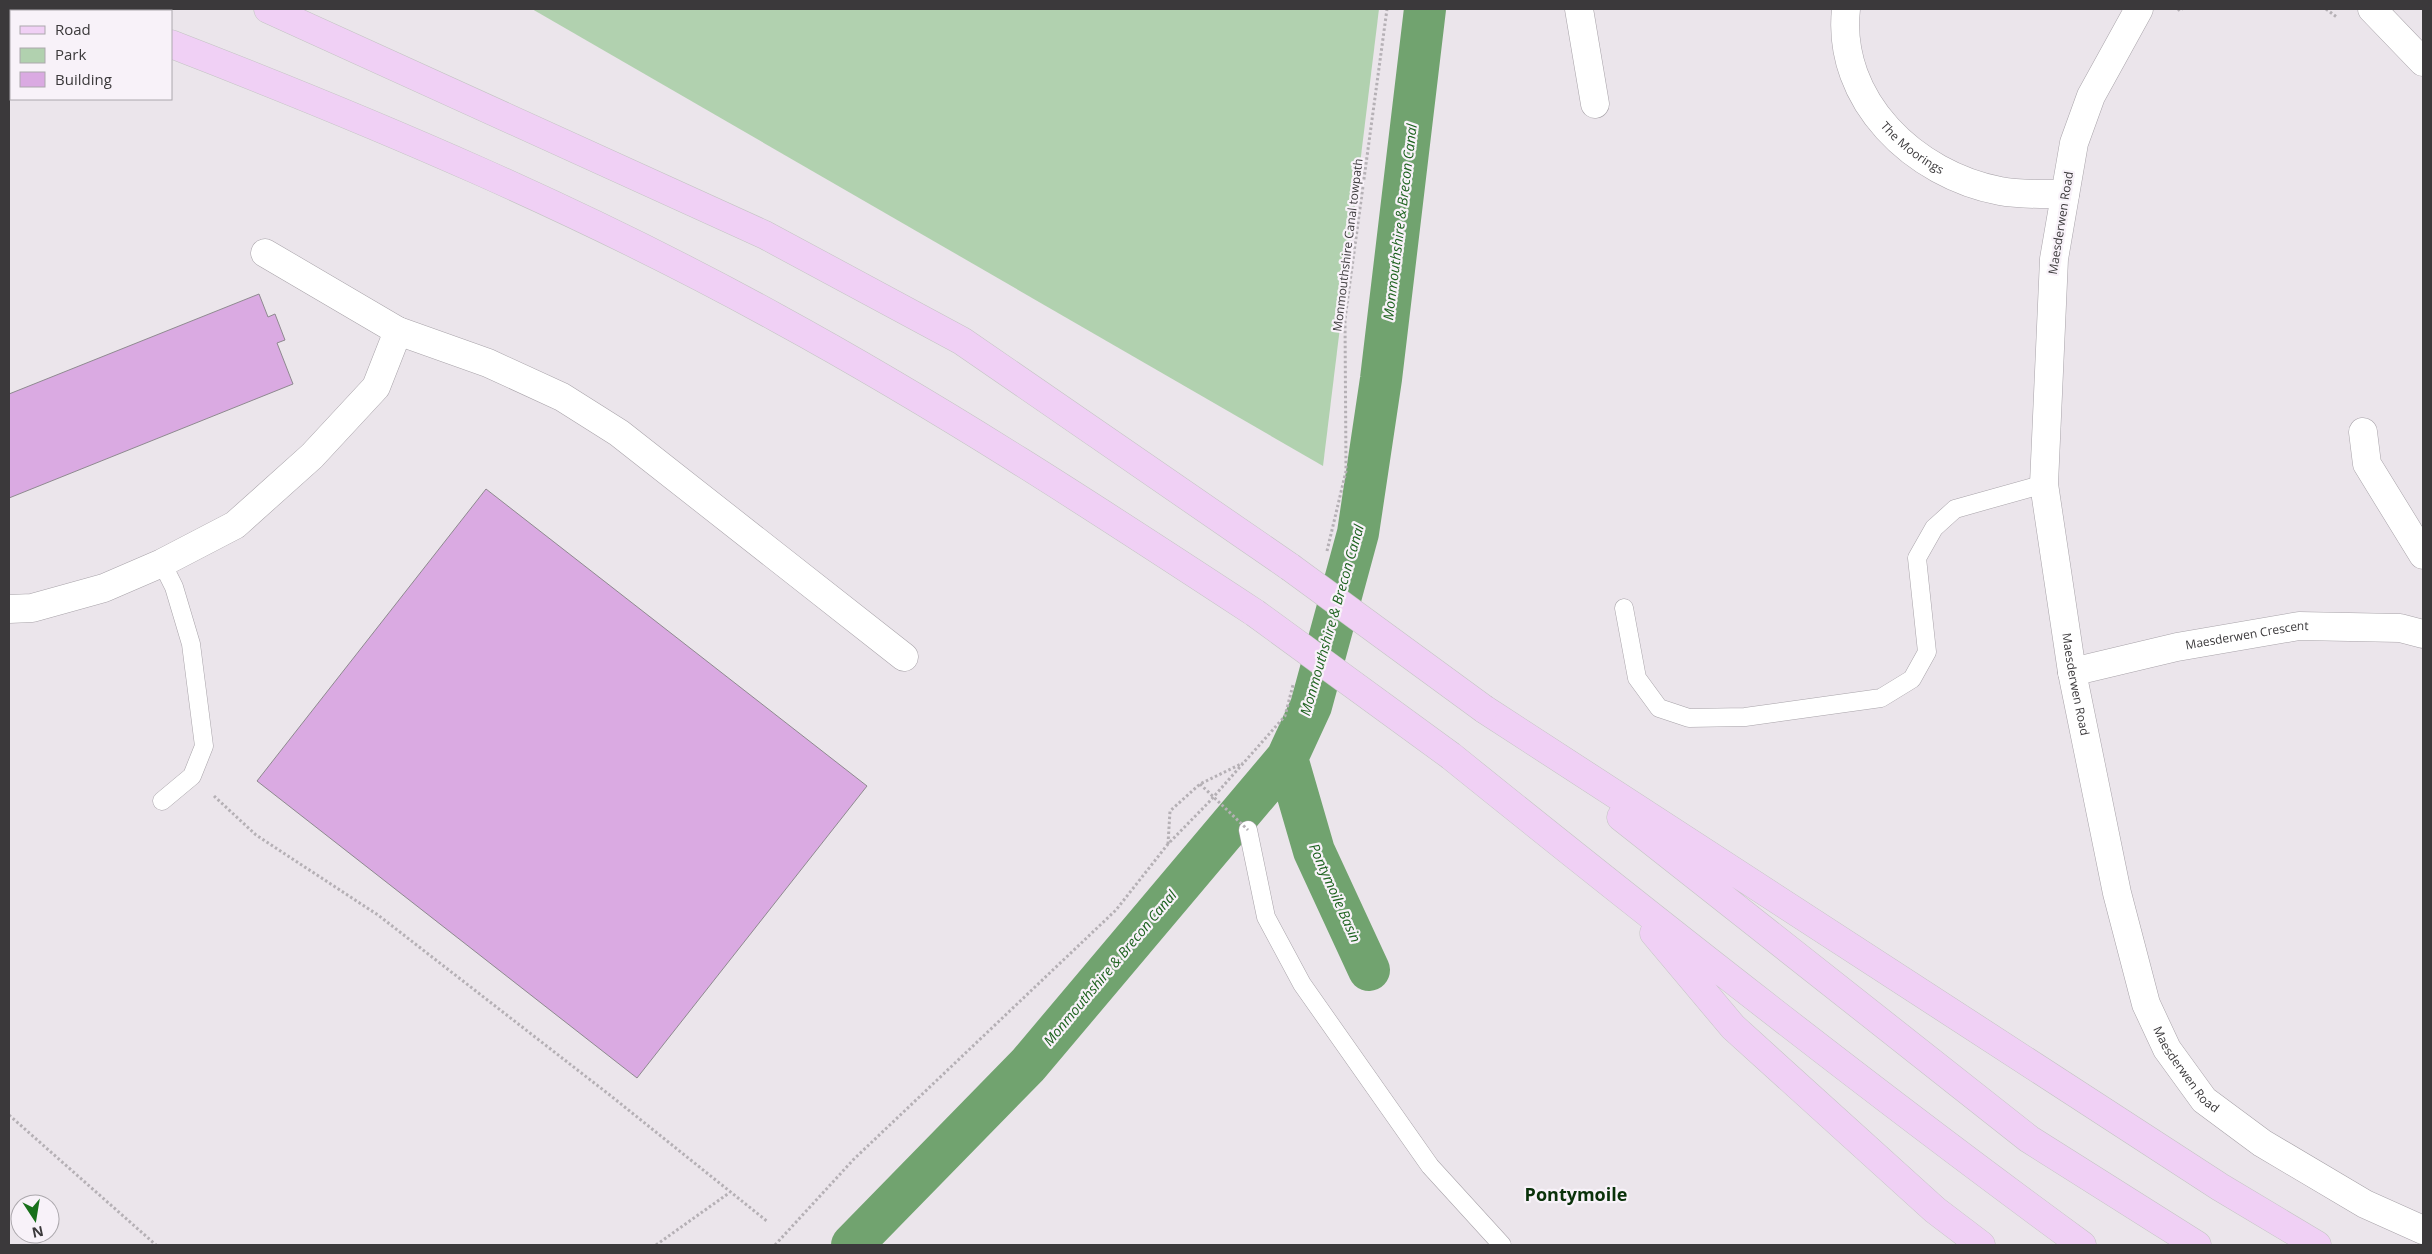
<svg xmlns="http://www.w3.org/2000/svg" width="2432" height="1254" font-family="'Open Sans',sans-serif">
<rect width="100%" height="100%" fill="#ebe5eb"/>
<path fill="#b1d1af" d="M532,9H1379L1323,466Z"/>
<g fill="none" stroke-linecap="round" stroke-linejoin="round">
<path stroke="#71a36f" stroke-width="42" d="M1287,758L1314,851L1369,970
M852,1245L1028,1065L1287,758L1311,706L1358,533L1381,379L1425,9"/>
</g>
<path fill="#daaae2" stroke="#8e898f" d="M259,294L268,317L275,314L285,340L277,343L293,384L9,498V394Z
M486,489L867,786L637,1078L257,781Z"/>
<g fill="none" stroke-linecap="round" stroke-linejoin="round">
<g stroke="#a8a3a9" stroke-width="19">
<path id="service" d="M162,563L174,587L191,644L204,746L192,776L162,801
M1624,608L1637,678L1659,708L1689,718L1745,717L1881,698L1912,679L1927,652L1917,558L1934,528L1955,509L2044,484
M1248,830L1266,917L1302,984L1430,1166L1502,1245"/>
</g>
<g stroke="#a8a3a9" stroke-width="29">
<g id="minor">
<path d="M1579,9L1595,104"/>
<path id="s1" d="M1846,9C1836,101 1915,175 2000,191C2021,195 2044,194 2065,194"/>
<path id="s2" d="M2139,9L2091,96L2074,143L2054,259L2044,484L2072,672L2117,893L2146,1004L2167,1049L2204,1100L2262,1143L2365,1204L2423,1230"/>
<path d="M265,253L398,331L488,363L562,397L619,433L904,657"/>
<path d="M2363,432L2367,464L2423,555"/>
<path d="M9,609L32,608L104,588L162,563L235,525L312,456L376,387L398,331"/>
<path id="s3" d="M2072,672L2177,647L2299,626L2400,628L2423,634"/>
</g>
</g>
<g stroke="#a8a3a9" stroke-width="29">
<path id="tertiary" d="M2372,9L2423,62"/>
</g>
<g stroke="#c4c4c4" stroke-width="29">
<path id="primary" d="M80,9L87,11
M268,9L765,235L962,341L1290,567
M171,44C378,124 583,211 777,318C942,408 1098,510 1255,613
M1484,709L2220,1187L2317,1245
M1451,756C1658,923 1867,1088 2082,1245
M1621,817L2029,1139L2197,1245
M1654,933L1733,1027L1935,1210L1981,1245"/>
</g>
<path stroke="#b5b0b5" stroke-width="3" stroke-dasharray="2.5 2.5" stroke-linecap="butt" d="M2178,9L2180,11L2182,9
M2326,9L2338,18
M1327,551L1346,471L1345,319L1387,9
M214,796L256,835L378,915L611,1096L768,1222
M1168,844L1170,811L1200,784L1243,763
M9,1115L156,1245
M656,1245L729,1193
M775,1245L854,1159L1116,910L1168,844L1209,802L1285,716L1293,685"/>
<use href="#service" stroke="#fff" stroke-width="18"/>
<use href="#minor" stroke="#fff" stroke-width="28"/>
<use href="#tertiary" stroke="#fff" stroke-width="28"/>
<use href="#primary" stroke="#f0d0f5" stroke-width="28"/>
<g stroke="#c4c4c4" stroke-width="29" stroke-linecap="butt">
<path id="primary-bridge" d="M1290,567L1484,709
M1255,613L1451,756"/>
</g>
<path stroke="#b5b0b5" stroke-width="3" stroke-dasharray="2.5 2.5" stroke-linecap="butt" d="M1200,784L1248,830"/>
<use href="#primary-bridge" stroke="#f0d0f5" stroke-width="28"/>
</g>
<g text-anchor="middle" stroke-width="4.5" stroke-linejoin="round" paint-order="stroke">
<g font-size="12" fill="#3b393b" stroke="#f8f2f9">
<text dy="4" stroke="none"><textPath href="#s1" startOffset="162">The Moorings</textPath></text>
<text transform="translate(2061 223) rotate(-81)" y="4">Maesderwen Road</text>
<text transform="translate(1348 245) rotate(-83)" y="4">Monmouthshire Canal towpath</text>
<text dy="4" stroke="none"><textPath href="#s3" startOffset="179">Maesderwen Crescent</textPath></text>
<text dy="4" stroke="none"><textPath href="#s2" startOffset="695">Maesderwen Road</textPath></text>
<text dy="4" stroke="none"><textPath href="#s2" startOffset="1100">Maesderwen Road</textPath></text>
</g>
<g font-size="14" font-style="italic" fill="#1d621e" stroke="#f8f2f9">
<text transform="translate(1400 222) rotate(-83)" y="5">Monmouthshire &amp; Brecon Canal</text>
<text transform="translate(1332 620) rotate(-74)" y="5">Monmouthshire &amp; Brecon Canal</text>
<text transform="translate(1335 893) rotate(66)" y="5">Pontymoile Basin</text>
<text transform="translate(1110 968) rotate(-50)" y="5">Monmouthshire &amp; Brecon Canal</text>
</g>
<g font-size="18" font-weight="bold" fill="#0a320a" stroke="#f8f2f9">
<text x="1576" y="1201">Pontymoile</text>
</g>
</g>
<rect width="2432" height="1254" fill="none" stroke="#3b393b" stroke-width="20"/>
<rect x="10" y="10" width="162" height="90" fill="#f8f2f9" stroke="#aca8ad"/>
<rect x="20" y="26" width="25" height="8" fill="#f0d0f5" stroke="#aca8ad"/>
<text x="55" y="35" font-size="15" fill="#3b393b">Road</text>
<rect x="20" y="48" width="25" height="15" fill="#b1d1af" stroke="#aca8ad"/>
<text x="55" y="60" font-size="15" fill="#3b393b">Park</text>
<rect x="20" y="72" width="25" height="15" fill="#daaae2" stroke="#aca8ad"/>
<text x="55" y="85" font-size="15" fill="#3b393b">Building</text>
<g transform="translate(35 1219) rotate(168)"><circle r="24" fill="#f8f2f9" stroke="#aca8ad"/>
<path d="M0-4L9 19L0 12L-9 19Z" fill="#18701b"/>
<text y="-8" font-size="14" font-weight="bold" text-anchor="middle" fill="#3b393b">N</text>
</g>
</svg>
